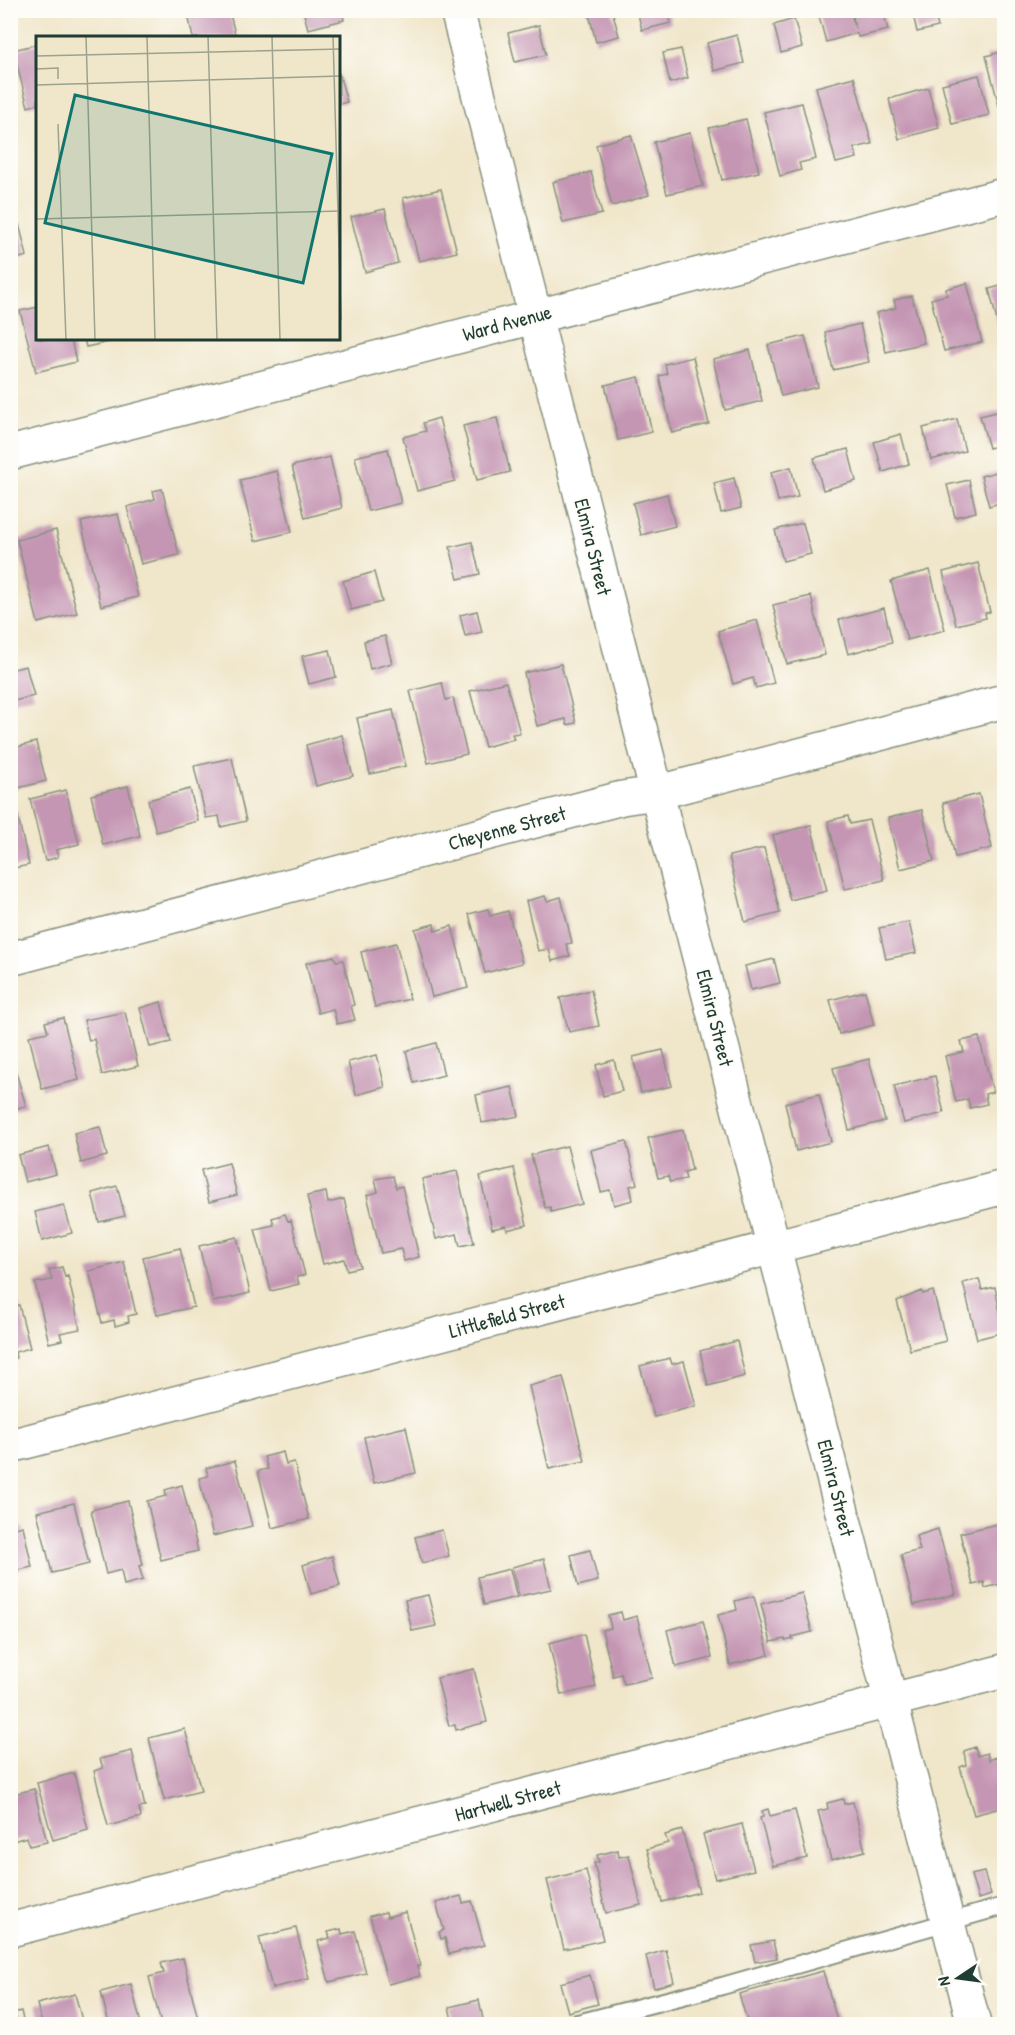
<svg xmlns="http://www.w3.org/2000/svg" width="1015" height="2035" font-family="'Patrick Hand',sans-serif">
<rect width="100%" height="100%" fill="#fdfcf7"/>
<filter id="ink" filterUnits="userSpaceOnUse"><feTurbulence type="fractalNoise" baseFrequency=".0167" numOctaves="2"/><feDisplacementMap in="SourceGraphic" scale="12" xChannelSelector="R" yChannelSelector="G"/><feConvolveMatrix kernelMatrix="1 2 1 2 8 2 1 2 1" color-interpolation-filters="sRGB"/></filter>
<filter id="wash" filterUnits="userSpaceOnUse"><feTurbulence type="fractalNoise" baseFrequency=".008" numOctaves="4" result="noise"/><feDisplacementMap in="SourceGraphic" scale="24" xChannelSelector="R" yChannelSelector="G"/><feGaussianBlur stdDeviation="1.35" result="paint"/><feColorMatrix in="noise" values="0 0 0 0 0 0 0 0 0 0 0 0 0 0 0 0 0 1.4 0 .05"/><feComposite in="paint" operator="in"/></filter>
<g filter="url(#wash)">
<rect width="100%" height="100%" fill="#f0e6ca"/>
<g id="blocks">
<path fill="#c596b4" d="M187,10H229L236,38H193Z
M303,10H342L344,20L308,29Z
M588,10H612L619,36L596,42Z
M637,10H668L671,23L642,30Z
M827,10H850L855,28L852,10H883L888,30L858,37L857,33L826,42L818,13Z
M912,10H934L938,27L917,32Z
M794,19L802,47L781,53L774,25Z
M539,25L546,55L515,62L508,33Z
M737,35L744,63L714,71L707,43Z
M38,44V104L28,107L13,50Z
M681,49L688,78L670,83L663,53Z
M1004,51V108L1000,110L986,56Z
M339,73L347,102L339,104Z
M979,75L989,115L952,124L942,84Z
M854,77L872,144L854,148L857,158L836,163L816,87Z
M928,88L939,128L899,139L889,99Z
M802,103L816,159L799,163L801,170L780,176L764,112Z
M746,119L759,172L722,180L709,128Z
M690,133L703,186L667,194L654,142Z
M631,135L649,195L612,206L596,145Z
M591,172L602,214L563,223L553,182Z
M441,189L457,252L419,261L403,198Z
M385,209L398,263L365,272L351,217Z
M19,224L27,256L10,261V227Z
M967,283L982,342L944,351L931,299L947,295L946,289Z
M1004,285V341H1002L989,289Z
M912,296L924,343L886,352L876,313L896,308L894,300Z
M38,307V339H71L76,362L36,372L20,311Z
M860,324L869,362L833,370L825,332Z
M805,336L818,387L781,396L768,345Z
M84,339H117L118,340L86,347Z
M750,350L762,401L725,410L713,359Z
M693,357L709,424L672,433L659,376L667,374L665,364Z
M639,377L652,432L618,440L605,385Z
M1004,410V444L989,448L980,416Z
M439,418L455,481L417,491L403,437L426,431L423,423Z
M497,418L510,472L477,480L463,426Z
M957,419L965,451L931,460L923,428Z
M901,434L909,464L883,472L874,442Z
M388,449L401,503L368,511L355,457Z
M848,449L856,481L823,490L814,458Z
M330,457L342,508L305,518L292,466Z
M791,467L798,497L778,501L771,472Z
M1004,470V502L989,506L981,476Z
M277,471L292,532L255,541L240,480Z
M734,478L741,508L721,513L714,483Z
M969,480L976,512L955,517L947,485Z
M162,489L179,555L141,564L127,507L155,499L153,491Z
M667,494L675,526L641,535L633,503Z
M118,514L138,597L101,606L81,522Z
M803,523L811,554L783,561L775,530Z
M56,530L77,613L38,623L17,540Z
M472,542L480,574L458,579L450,547Z
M978,563L990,612L985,613L986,618L956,625L943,572Z
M930,570L945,630L907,640L891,581Z
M374,572L382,602L351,610L343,581Z
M811,596L825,655L787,664L773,605Z
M884,608L892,642L848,654L839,620Z
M477,611L482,632L465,636L460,615Z
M757,620L774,683L756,688L753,678L733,684L718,631Z
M385,636L392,663L370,669L364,641Z
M330,650L336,677L309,684L302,656Z
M561,664L576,723L567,725L566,719L537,726L524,673Z
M26,666L34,696L10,702V670Z
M506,682L520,733L512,734L514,739L485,747L470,691Z
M442,683L446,700L453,698L467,754L428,763L410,691Z
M393,710L406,766L370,774L357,718Z
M342,735L353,776L316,786L306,745Z
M36,742L46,781L14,789L10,775V749Z
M232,758L246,821L221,827L219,816L206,818L194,766Z
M128,786L140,836L103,845L91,795Z
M190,789L198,821L156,832L148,800Z
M66,790L79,844L56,850L58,857L45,861L30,799Z
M979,794L992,848L955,857L943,803Z
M16,809L29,865L10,869V810Z
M922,810L934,861L900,869L888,818Z
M848,816L850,824L869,820L884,880L845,889L828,821Z
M811,825L827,891L790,900L773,835Z
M764,848L780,913L745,922L729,856Z
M545,896L547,901L561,897L572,943L566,944L570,956L552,961L549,949L538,951L526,901Z
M488,909L490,916L508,911L522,963L485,973L469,914Z
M909,922L916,953L886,959L879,928Z
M434,924L435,931L452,926L468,988L432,997L415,929Z
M396,943L410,999L375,1007L361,952Z
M334,956L336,961L343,960L354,1005L351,1006L355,1020L337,1024L333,1009L318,1013L306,963Z
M774,959L780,983L751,990L745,966Z
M591,990L599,1026L569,1032L560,998Z
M865,991L874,1025L839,1034L830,1000Z
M161,1002L171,1042L150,1047L140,1008Z
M125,1012L138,1066L102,1075L94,1039L89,1041L84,1020Z
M63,1018L79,1080L42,1089L29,1036L48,1032L45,1022Z
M979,1037L993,1092L985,1094L987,1104L970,1108L968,1099L956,1102L945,1056L964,1052L961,1041Z
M436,1043L444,1075L414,1083L406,1051Z
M663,1050L672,1086L641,1093L633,1057Z
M10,1052L26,1106L10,1110Z
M377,1055L385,1087L356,1095L348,1062Z
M869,1059L885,1121L849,1130L833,1068Z
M614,1060L622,1091L603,1096L596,1065Z
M935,1076L944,1113L904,1123L894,1086Z
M512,1087L519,1116L482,1123L476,1095Z
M819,1094L831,1142L796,1151L785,1103Z
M100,1127L107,1156L81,1163L74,1133Z
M683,1130L692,1170L684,1172L686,1179L670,1182L668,1176L658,1178L648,1138Z
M626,1141L637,1184L630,1186L633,1200L614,1205L610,1190L601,1192L591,1150Z
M567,1146L582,1204L551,1212L550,1207L545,1208L531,1155Z
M49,1147L56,1174L25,1182L18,1155Z
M229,1163L237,1195L209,1202L201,1170Z
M514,1168L527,1225L507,1230L506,1226L492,1229L480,1176Z
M457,1171L474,1243L460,1246L457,1234L436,1239L422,1179Z
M393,1176L396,1188L402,1186L419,1257L404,1261L401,1249L381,1253L367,1195L378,1192L375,1179Z
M117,1186L125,1216L99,1222L92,1193Z
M326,1192L328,1203L344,1199L360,1267L347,1270L344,1259L323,1264L307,1196Z
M64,1205L72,1233L42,1241L35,1212Z
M285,1214L288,1221L291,1220L305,1275L297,1277L299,1284L271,1291L255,1229L274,1225L272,1218Z
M237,1237L250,1293L213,1302L199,1246Z
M180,1248L194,1307L157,1315L143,1257Z
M124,1262L136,1314L128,1316L129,1322L115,1326L114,1320L102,1323L89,1271Z
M62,1267L65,1277L68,1276L80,1329L60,1333L62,1340L49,1343L35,1283L52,1280L49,1270Z
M979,1279L982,1290L995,1287L1004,1332L977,1339L963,1283Z
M922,1291L923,1294L933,1291L946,1341L910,1350L897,1301Z
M19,1305L30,1348L15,1352L16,1358L10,1360V1307Z
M737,1341L745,1376L708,1386L700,1351Z
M670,1358L672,1364L684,1361L696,1406L654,1417L640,1366Z
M563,1377L585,1461L549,1469L529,1386Z
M406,1427L416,1473L374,1483L364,1437Z
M283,1452L286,1464L294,1462L309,1519L272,1528L258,1471L268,1469L264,1457Z
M235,1461L252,1526L213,1536L199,1478L208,1476L206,1468Z
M182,1485L198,1551L161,1560L147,1501L166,1496L165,1490Z
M128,1501L143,1565L139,1566L143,1580L124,1585L121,1570L106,1574L91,1510Z
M74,1503L89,1564L52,1573L37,1512Z
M997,1524L1004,1557V1583L985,1588L984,1582L973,1585L960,1533Z
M23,1526L32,1567L10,1572V1529Z
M938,1529L956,1594L914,1605L901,1555L920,1550L916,1536Z
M442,1530L449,1556L422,1563L415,1537Z
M590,1550L598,1581L578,1586L571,1555Z
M332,1556L340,1586L311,1594L303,1565Z
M544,1559L551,1589L519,1596L512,1567Z
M510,1569L517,1597L484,1605L477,1577Z
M802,1593L812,1632L792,1637L793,1639L785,1641V1639L771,1642L761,1604Z
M428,1595L436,1626L412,1631L405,1600Z
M754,1596L769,1655L730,1665L718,1615L737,1610L735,1601Z
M621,1612L623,1620L637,1616L652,1678L624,1684L621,1674L613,1676L602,1630L611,1628L608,1615Z
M703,1621L712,1658L676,1667L667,1630Z
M584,1634L596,1687L561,1695L549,1643Z
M474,1669L487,1722L456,1730L455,1725L449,1726L437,1678Z
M185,1729L201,1791L164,1800L149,1738Z
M975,1747L978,1756L987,1753L989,1760L997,1757L1004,1783V1807L974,1815L960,1767L966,1765L964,1751Z
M132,1751L145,1807L139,1808L141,1817L108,1826L94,1771L103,1768L100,1759Z
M74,1773L88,1830L53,1840L37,1783Z
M34,1789L47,1842L29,1846L27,1837L13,1841L10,1829V1795Z
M843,1799L844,1804L853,1802L865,1851L831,1860L818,1811L828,1809L827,1803Z
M768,1809L770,1816L795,1810L807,1858L773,1866L760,1818L763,1817L762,1811Z
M742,1824L754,1870L715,1879L703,1834Z
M682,1830L699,1892L662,1902L647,1849L668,1843L665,1835Z
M618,1850L619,1857L629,1855L641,1905L606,1913L594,1863L599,1862L597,1855Z
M586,1870L603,1940L564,1949L547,1880Z
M984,1872L991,1895L978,1899L971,1875Z
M461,1896L463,1903L472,1901L484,1945L449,1954L445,1938L441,1939L439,1932L444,1930L436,1903Z
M386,1912L387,1917L406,1912L420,1966H417L420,1976L388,1984L370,1916Z
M296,1928L309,1979L272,1988L259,1937Z
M341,1929L342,1934L355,1931L366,1973L329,1982L318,1941L330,1938L328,1932Z
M773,1941L777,1958L755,1962L751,1945Z
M666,1950L674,1982L654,1988L646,1956Z
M183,1958L199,2023L161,2024L149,1977L164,1973L161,1963Z
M823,1971L838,2024H748L739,1994Z
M590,1975L598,2004L568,2012L560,1983Z
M131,1984L141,2024H109L101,1992Z
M75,1994L83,2024H42L37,2004Z
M479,2000L484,2024H453L449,2007Z
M21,2011L24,2024H10V2014Z"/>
</g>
</g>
<g filter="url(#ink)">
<use href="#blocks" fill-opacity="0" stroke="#88927f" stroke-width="1.5"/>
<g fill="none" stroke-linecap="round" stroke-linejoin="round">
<g stroke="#88927f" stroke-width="20">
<path id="service" d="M574,2024L722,1986L1004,1906"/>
</g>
<g stroke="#88927f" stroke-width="36">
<path id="minor" d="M457,10L647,755L974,2024
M10,453L1004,195
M10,959L622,798L656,793L1004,701
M10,1446L1004,1187
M10,1930L1004,1671"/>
</g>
<use href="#service" stroke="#fff" stroke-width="16"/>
<use href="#minor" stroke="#fff" stroke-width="33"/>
</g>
</g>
<g text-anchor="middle" stroke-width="4.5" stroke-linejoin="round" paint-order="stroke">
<g font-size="20" fill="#1f3d34" stroke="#fdfcf7">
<text transform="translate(507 323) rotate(-15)" y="7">Ward Avenue</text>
<text transform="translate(593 547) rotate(76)" y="7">Elmira Street</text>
<text transform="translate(507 828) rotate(-15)" y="7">Cheyenne Street</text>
<text transform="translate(715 1018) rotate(76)" y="7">Elmira Street</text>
<text transform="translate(507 1316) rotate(-15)" y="7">Littlefield Street</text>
<text transform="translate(836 1488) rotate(76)" y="7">Elmira Street</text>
<text transform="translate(508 1801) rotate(-15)" y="7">Hartwell Street</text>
</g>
</g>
<g transform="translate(36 36)">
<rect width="304" height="304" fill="#f0e6ca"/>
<path fill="none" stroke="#9ca28e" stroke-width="1.5" d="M50,0L59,304M111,0L119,304M172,0L181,304M236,0L244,304M297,0L305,284M0,20L305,13M0,33L22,32V43M0,49L305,40M22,88L30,304M0,183L305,175"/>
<path fill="#0f766e" fill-opacity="0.15" stroke="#0f766e" stroke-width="3" d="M39,59L296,118L267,247L9,187Z"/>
<rect width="304" height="304" fill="none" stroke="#1f3d34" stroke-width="3"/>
</g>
<rect width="1015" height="2035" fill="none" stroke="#fdfcf7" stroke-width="36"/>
<g transform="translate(958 1978) rotate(257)" stroke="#fdfcf7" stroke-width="4.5" paint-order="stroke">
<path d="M0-4.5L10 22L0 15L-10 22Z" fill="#1f3d34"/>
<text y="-9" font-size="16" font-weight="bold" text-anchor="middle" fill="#1f3d34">N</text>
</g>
</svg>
